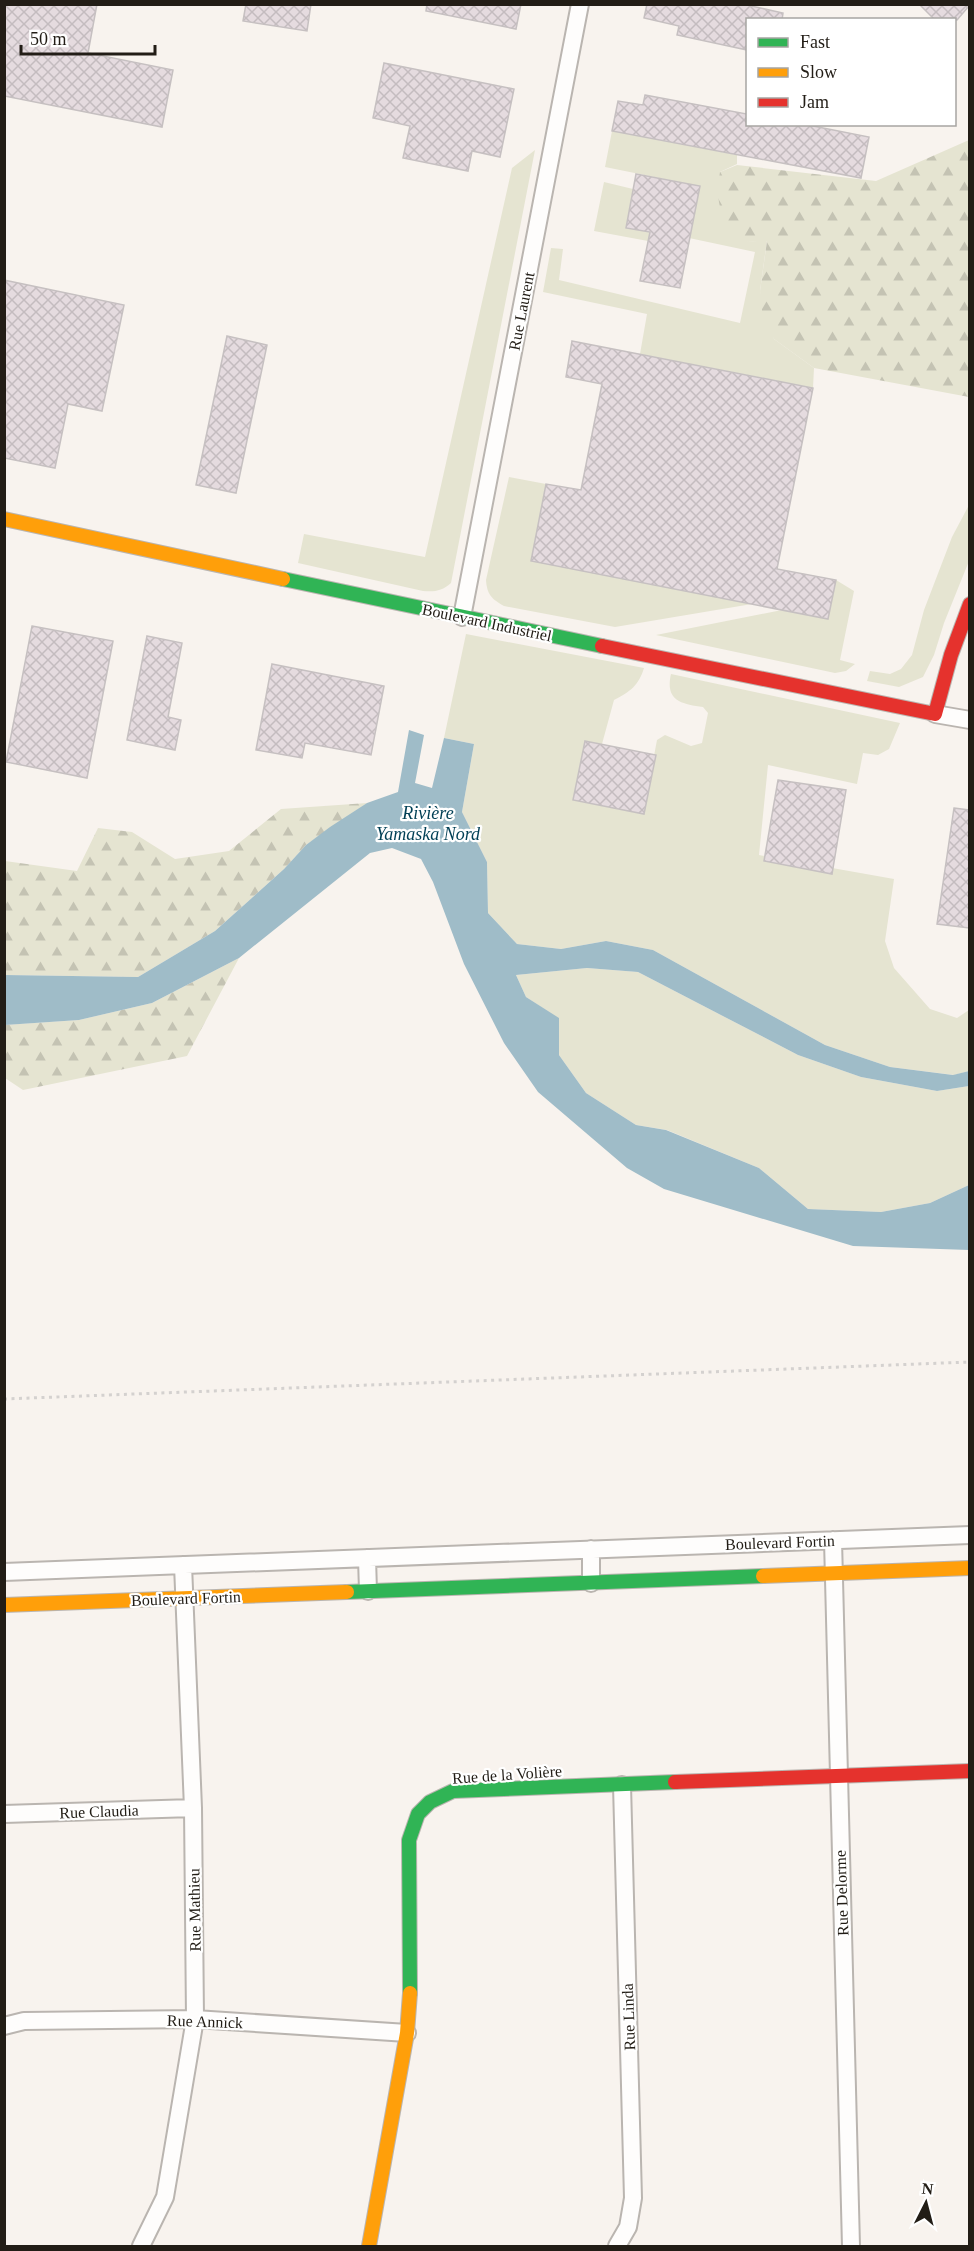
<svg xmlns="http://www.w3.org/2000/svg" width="974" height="2251" font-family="'Times New Roman',serif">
<defs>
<pattern id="forest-firs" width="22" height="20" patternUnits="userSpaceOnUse" patternTransform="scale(1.5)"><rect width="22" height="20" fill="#e5e4d1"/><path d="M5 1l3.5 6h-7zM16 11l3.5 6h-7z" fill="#c4c3b3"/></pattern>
<pattern id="building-cross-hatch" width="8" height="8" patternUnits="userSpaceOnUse" patternTransform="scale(1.5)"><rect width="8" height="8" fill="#e5dbdf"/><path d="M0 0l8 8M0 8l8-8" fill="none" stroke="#c4bcbf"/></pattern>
</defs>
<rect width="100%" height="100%" fill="#f8f3ee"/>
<path fill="#e5e4d1" d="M612,131L737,155V164L720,172L748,242L767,240L760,291L774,339L814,368L813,388L640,354L647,314L543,292L551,248L563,249L559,280L740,323L755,252L689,238L699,186L605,167Z
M535,150L451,583C442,591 435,592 423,591L298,563L304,534L425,557L512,168Z
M604,182L633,189L626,227L650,232L648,241L594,231Z
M509,477L546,484L531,561L752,604L615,627L504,606C492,599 487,595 486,580Z
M969,505V561L944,623L934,655L923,677L899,687L867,681L870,671L890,674L901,669L912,655L924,610L952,537Z
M836,580L854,591L840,660L855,664L846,671L835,673L656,635L782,610Z
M466,634L644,668C639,685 630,692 614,700L602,744L585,741L573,800L643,814L657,740L665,735L691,746L702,743L708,713L703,707C680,704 665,700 671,674L900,723L889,749L878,755L863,753L857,784L768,765L759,855L894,879L885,941L894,968L930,1009L957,1018L969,1010V1071L954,1075L890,1067L825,1045L653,950L606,941L561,949L517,944L488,913L487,862L462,812L474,744L444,738Z
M587,968L638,972L798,1055L861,1077L937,1091L969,1086V1185L930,1203L881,1212L808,1209L759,1168L667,1130L636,1125L586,1093L559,1055L558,1018L526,997L516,975Z"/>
<path fill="url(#forest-firs)" d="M969,140V397L814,368L774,339L763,320L760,291L767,241L748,242L733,237C720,212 715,200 720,172L737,165L876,181Z
M367,803L306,845L284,869L215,931L138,977L5,975V861L77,871L98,828L132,832L175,859L229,851L281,809Z
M239,958L187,1056L23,1090L5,1078L4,1025L79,1020L152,1003Z"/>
<path fill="#9fbcc8" d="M409,730L424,735L415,783L432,788L444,738L474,744L462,812L487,862L488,913L517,944L561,949L606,941L653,950L825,1045L890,1067L953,1075L969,1071V1086L937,1091L861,1077L798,1055L638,972L587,968L516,975L526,997L559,1018V1055L586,1093L636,1125L666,1130L759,1168L808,1209L881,1212L930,1203L969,1185V1250L853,1246L664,1189L627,1168L538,1092L504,1043L464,964L433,882L421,859L392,848L370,853L239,958L152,1003L79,1020L5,1025V975L138,977L215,931L284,869L306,845L330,827L367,803L398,792Z"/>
<path fill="url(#building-cross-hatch)" stroke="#c6c0c1" stroke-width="1.5" d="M4,4H97L88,53L173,70L162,127L4,96Z
M246,4H311L307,31L243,21Z
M427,4H521L516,29L426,11Z
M647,4H742L783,13L782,20H747V50L677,35L679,26L644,18Z
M919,4H969V6L957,20H935Z
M384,63L514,89L500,157L472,151L468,171L403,158L410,126L373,118Z
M645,95L747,114V124H803L869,137L861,178L612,131L618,101L643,105Z
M636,174L700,186L680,288L640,281L650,232L626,228Z
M4,280L124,305L102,411L68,404L55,468L4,458Z
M227,336L267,345L236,493L196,485Z
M572,341L813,388L777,569L836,580L828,619L531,561L546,484L581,490L602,384L566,377Z
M32,626L113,641L87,778L6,762Z
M147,636L182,643L168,717L181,720L175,750L127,740Z
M272,664L384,686L371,755L305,743L302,758L256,750Z
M585,741L656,755L644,814L573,800Z
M778,780L846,790L832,874L764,861Z
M954,808L969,810V928L937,924Z"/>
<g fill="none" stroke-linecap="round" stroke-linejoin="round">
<g stroke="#bab5b0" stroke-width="20">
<path id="street" d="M462,617L580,4
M935,714L970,720
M833,1540L851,2246
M591,1549V1583
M367,1558L368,1591
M4,1572L970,1535
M4,1814L193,1808
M4,2026L24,2021L195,2019L407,2033
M141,2246L165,2197L195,2019L193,1808L183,1565
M617,2246L628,2227L633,2198L622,1785"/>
</g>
<g stroke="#bab5b0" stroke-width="16">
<path id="fast" d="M283,579L602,646
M347,1592L763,1576
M410,1993L409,1840L418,1814L430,1802L453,1791L675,1782"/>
</g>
<g stroke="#bab5b0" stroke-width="16">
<path id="slow" d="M4,519L283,579
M763,1576L970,1568
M4,1605L347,1592
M369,2246L407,2033L410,1993"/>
</g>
<g stroke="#bab5b0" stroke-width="16">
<path id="jam" d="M602,646L935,714L951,655L970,604
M675,1782L970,1771"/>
</g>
<path stroke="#d4d1cf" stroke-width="3" stroke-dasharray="3 4.5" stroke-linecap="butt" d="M4,1399L970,1362"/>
<use href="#street" stroke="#fefdfc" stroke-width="16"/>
<use href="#fast" stroke="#30b455" stroke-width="14"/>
<use href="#slow" stroke="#ff9f0a" stroke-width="14"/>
<use href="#jam" stroke="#e5322d" stroke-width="14"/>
</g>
<g text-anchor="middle" stroke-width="4.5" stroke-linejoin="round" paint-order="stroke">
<g font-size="16" fill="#221d16" stroke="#fff">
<text transform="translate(521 311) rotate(-79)" y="6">Rue Laurent</text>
<text transform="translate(487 622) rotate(12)" y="6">Boulevard Industriel</text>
<text transform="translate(780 1542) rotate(-2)" y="6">Boulevard Fortin</text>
<text transform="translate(186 1598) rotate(-2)" y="6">Boulevard Fortin</text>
<text transform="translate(507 1774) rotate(-4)" y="6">Rue de la Volière</text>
<text transform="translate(99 1811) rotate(-2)" y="6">Rue Claudia</text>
<text transform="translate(841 1893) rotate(-92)" y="6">Rue Delorme</text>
<text transform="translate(194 1910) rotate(-91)" y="6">Rue Mathieu</text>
<text transform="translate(628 2017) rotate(-92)" y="6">Rue Linda</text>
<text transform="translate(205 2021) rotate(2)" y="6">Rue Annick</text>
</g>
<g font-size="18" font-style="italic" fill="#003f55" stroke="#fff">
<text x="428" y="819">Rivière<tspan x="428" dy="21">Yamaska Nord</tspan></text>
</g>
</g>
<rect width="974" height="2251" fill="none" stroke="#221d16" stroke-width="12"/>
<rect x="746" y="18" width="210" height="108" fill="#ffffff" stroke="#a7a5a2" stroke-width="1.5"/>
<rect x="758" y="38" width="30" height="9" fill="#30b455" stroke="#a7a5a2" stroke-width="1.5"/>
<text x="800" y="48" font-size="18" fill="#221d16">Fast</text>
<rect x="758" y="68" width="30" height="9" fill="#ff9f0a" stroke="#a7a5a2" stroke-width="1.5"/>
<text x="800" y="78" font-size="18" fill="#221d16">Slow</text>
<rect x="758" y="98" width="30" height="9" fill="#e5322d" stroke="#a7a5a2" stroke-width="1.5"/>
<text x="800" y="108" font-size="18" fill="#221d16">Jam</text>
<g transform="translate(926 2203) rotate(6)" stroke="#ffffff" stroke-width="4.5" paint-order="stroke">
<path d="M0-4.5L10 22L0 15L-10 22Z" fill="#221d16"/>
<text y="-9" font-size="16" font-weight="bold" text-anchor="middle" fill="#221d16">N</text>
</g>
<path d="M21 45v9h134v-9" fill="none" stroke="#221d16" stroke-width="3"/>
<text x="30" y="45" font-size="18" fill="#221d16" stroke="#ffffff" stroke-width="4.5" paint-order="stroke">50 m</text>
</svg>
